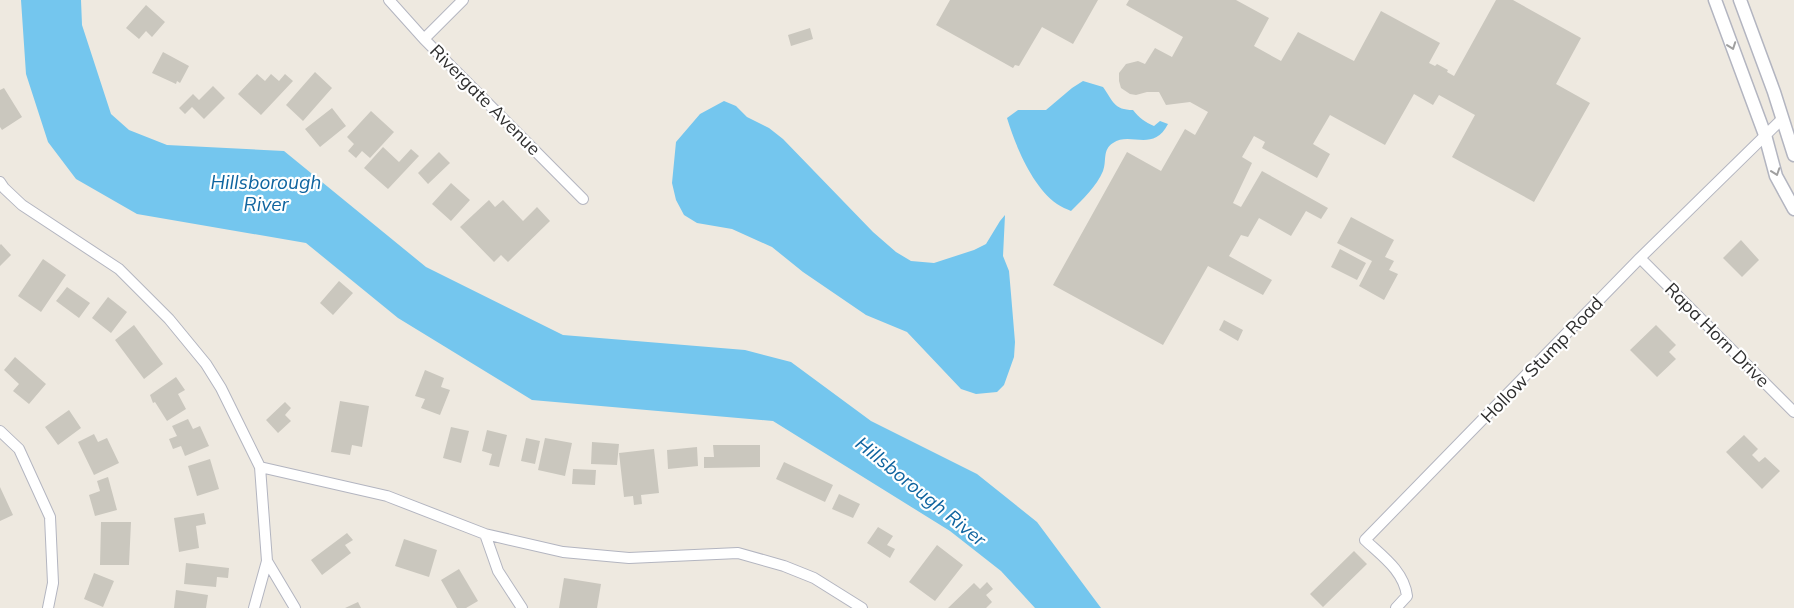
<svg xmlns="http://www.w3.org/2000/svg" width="1794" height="608" font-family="Mulish,sans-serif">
<rect width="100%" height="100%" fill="#eee9e0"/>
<path fill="#74c6ee" d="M21,0H81L82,25L111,114L129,130L167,145L284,151L426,267L563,335L745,350L791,362L871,421L977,474L1037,522L1101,608H1035L1001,571L950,531L773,421L532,400L398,318L306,243L137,214L76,179L48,142L26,74Z
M1083,81L1103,87C1113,101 1114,110 1133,110C1139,118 1145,122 1154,126L1160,121L1168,124C1153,153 1130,131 1113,143C1102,150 1107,161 1103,171C1097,186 1082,200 1071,211C1067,209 1061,207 1057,204C1032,186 1016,147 1007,118L1018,110H1046L1072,88Z
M724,101L736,106L747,117L769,128L783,139L873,232L896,252L911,261L934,263L974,250L986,244L1000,221L1005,215L1003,256L1009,271L1011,294L1015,342L1014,357L1004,385L997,392L976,394L961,389L907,332L866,315L803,272L772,247L732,229L697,223L684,215L676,200L672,183L676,142L700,114Z"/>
<path fill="#cac7be" d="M950,0H1098L1073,44L1042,27L1019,66L1015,65L1013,68L936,25Z
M1129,0H1236L1269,18L1254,46L1281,61L1298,32L1354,61L1381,11L1440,43L1429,63L1435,66L1437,64L1448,70L1447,72L1454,76L1496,0H1513L1581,38L1556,84L1590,103L1534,202L1452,157L1475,115L1439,95L1433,105L1414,94L1385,145L1330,115L1313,144L1330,154L1317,178L1262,148L1265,142L1254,136L1242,157L1252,163L1233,203L1241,207L1262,171L1328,208L1321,219L1306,211L1291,236L1259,218L1248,237L1241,235L1229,256L1272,280L1263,295L1208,266L1163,345L1053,285L1127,152L1161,171L1185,129L1195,135L1208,112L1190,102L1166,105L1159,92H1147L1136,95L1130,94L1121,88L1119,81V73L1126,64L1138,61L1145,64L1155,48L1172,57L1183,37L1126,5Z
M146,5L165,22L152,37L146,31L139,39L126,28Z
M810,28L813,39L791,46L788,35Z
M163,52L189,66L180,83L177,81L176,84L152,73Z
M315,72L332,88L303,121L286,105Z
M257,74L265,81L271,74L279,81L285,74L293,81L261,115L238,94Z
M213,86L225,98L204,119L192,107L185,114L179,108L193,94L199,100Z
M4,88L22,117L2,130L0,127V90Z
M332,108L346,126L320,147L305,129Z
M371,111L394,132L370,158L362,151L356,158L348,151L354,144L347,137Z
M383,147L399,162L411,149L419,156L388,189L364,168Z
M439,152L450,163L428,184L418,173Z
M451,183L470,200L451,221L432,204Z
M489,200L495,207L503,200L523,221L537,207L550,221L508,262L501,255L494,262L460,227Z
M1351,217L1394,240L1385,257L1394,261L1389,270L1398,274L1384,300L1359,286L1372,261L1337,243Z
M1741,240L1759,260L1742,277L1723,258Z
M1,244L11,255L0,266V245Z
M1340,249L1366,263L1357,280L1331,267Z
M43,259L66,275L41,312L18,296Z
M339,281L353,293L333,315L320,303Z
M67,287L90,303L79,318L56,301Z
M108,297L127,312L111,333L92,318Z
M1224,320L1243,330L1238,341L1219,330Z
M134,325L163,364L144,379L115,340Z
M1656,325L1676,345L1669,352L1676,359L1657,377L1630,350Z
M15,357L46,384L29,404L13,391L19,384L4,370Z
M425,370L444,378L441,387L450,390L440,415L421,408L425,399L415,396Z
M176,377L185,390L178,394L186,409L167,421L155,402L153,403L150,395Z
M340,401L369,406L362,447L352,445L350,455L331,452Z
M285,402L291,408L285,415L291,421L278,433L266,420Z
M69,410L81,428L58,445L45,427Z
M188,419L193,429L200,426L209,446L185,456L181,446L173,449L169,439L177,436L172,426Z
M451,427L469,431L461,463L443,458Z
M487,430L507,435L499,467L489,465L492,454L482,451Z
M94,434L98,442L107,438L119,463L94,475L78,442Z
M1744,435L1758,449L1752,455L1759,462L1765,457L1780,471L1762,489L1726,452Z
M526,438L540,441L535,464L521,461Z
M545,438L572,443L565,476L538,470Z
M592,442L619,444L617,465L591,464Z
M713,445H760V467L704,468V457H714Z
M697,447L698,466L668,469L667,450Z
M654,449L659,493L641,495L642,504L634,505L633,496L624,497L619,453Z
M210,459L219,489L197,496L188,466Z
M784,462L833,485L825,502L776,479Z
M573,469L596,470L595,485L572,484Z
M108,477L117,510L95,516L89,495L100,491L97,481Z
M0,487L13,515L0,521Z
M839,494L860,504L853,518L832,509Z
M204,513L206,524L196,526L199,548L179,552L174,518Z
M101,522H131L129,565H100Z
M878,527L893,536L887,545L895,549L890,558L867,543Z
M347,533L353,540L345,545L351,553L322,575L311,560Z
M404,539L437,550L429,577L395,566Z
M937,545L963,565L935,601L909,582Z
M1354,551L1367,564L1323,607L1310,594Z
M186,563L229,568L228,578L217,577L216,587L184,584Z
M459,569L478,601L466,608H457L441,580Z
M94,573L114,581L103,607L84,599Z
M564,578L601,584L597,608H559Z
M987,582L993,589L986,595L992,602L986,608H948L974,583L980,589Z
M176,590L208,595L206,608H174Z
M358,602L361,608H345Z"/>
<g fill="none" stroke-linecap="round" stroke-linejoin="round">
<g stroke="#b3b5c0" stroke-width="12">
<path id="minor" d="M389,0L424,39L583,199
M424,39L463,0
M0,182L4,188L22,205L119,269L169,319L206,364L221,388L260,467L387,496L485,534L563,552L629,558L738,553L784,566L814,578L862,608
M1640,258L1794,412
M0,431L19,449L50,517L53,583L48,608
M260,467L267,561L295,608
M485,534L498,571L522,608
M254,608L267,561
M1396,608L1407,596C1404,571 1382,556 1365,540L1640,258L1782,119"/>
</g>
<g stroke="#b3b5c0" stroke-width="15">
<path id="tertiary" d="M1715,0L1765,135L1776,176L1794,209
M1740,0L1774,92L1794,155"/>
</g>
<use href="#minor" stroke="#fff" stroke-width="10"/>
<use href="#tertiary" stroke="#fff" stroke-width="12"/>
</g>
<defs><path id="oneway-chevron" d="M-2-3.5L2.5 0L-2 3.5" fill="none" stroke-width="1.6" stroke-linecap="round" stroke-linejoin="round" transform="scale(1.25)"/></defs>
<g stroke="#a0a0a0">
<use href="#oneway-chevron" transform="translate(1732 46) rotate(70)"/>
<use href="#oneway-chevron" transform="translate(1776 172) rotate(71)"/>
</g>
<g text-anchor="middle" stroke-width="4.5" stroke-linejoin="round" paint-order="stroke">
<g font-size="18" fill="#2d2d2d" stroke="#fff">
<text transform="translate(485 100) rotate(45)" y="6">Rivergate Avenue</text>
<text transform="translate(1717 335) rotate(45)" y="6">Rapa Horn Drive</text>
<text transform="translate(1542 360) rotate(-46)" y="6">Hollow Stump Road</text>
</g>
<g font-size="19" font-style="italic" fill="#0f649f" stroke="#fff">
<text x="266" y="189">Hillsborough<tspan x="266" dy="22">River</tspan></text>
<text transform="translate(921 491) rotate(39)" y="7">Hillsborough River</text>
</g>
</g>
</svg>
